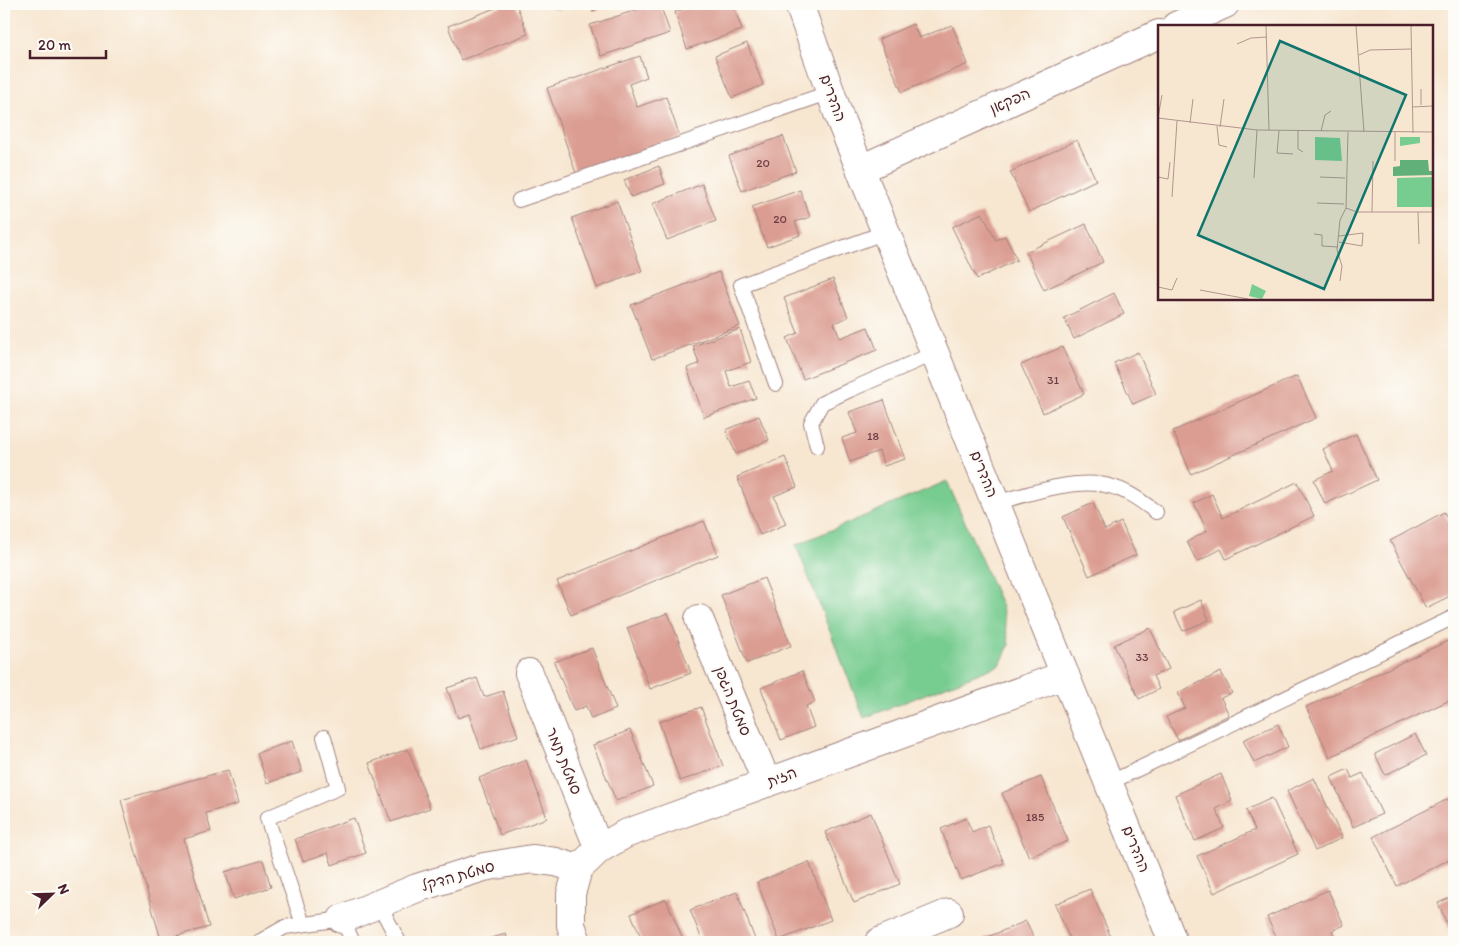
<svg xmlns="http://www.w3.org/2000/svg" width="1458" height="946" font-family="Itim,'Playpen Sans Hebrew',sans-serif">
<rect width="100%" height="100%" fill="#fdfcf7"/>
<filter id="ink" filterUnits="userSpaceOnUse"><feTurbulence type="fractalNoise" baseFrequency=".02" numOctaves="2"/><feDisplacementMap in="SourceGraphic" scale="10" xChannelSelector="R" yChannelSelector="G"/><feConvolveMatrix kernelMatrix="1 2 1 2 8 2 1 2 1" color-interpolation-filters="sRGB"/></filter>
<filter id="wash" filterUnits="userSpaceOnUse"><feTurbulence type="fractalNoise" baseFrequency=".0096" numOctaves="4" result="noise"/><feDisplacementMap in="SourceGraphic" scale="20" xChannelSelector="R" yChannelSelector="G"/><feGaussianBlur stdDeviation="1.12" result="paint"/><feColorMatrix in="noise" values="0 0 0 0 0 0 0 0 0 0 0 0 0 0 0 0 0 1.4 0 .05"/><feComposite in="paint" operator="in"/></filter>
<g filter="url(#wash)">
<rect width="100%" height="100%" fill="#f7e6d0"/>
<path fill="#77cc90" stroke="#60765e" d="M947,481L1002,607L1009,645L1000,665L864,718L796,545Z"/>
<g id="blocks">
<path fill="#db9d92" d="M506,4H516L528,34L461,60L448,26Z
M547,4H563L559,10Z
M591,4H611L593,11Z
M655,4H660L670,33L601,56L590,25Z
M700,4H733L742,30L687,49L675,12Z
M913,24L919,38L952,25L968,64L902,92L879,39Z
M747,43L763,85L732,98L715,56Z
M640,56L647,77L629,84L637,107L666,97L680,137L576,173L547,88Z
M783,136L796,171L742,191L729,156Z
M1077,140L1096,180L1029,212L1010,172Z
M659,166L665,184L631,197L624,180Z
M702,184L716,221L667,240L652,204Z
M800,190L810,217L795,222L800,235L767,247L752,207Z
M617,201L642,271L597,288L572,218Z
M982,213L996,240L1005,236L1017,260L977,279L952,227Z
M1086,224L1103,262L1044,290L1026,252Z
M719,272L740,326L652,359L631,305Z
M833,279L848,317L834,323L840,338L868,327L877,350L803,379L787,338L798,333L784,298Z
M1114,293L1124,314L1074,339L1064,318Z
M740,329L751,362L726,371L731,387L749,381L756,398L704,417L687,368L699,364L693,346Z
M1062,347L1084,394L1043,413L1021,365Z
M1138,352L1156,394L1133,404L1114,363Z
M1297,376L1316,418L1191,474L1173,431Z
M884,400L905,459L884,466L879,451L850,462L842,438L857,433L849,412Z
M759,416L769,440L736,454L726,430Z
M1356,434L1377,480L1325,504L1314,480L1333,471L1323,449Z
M785,457L797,487L774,496L786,524L760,535L737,477Z
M1297,482L1314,516L1226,559L1221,549L1197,562L1187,542L1207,531L1194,503L1212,494L1223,518Z
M1093,503L1105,530L1121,522L1136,555L1089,576L1063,517Z
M1444,512L1454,531V594L1426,608L1390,541Z
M704,521L718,555L571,615L557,581Z
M764,578L791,646L747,663L721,595Z
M1201,600L1209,620L1183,631L1174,612Z
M668,613L691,673L650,689L627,628Z
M1150,628L1169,669L1153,676L1159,689L1139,699L1114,645Z
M1454,638V698L1330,757L1306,707Z
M592,648L616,709L591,719L586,706L574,711L554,662Z
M802,671L815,702L806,706L814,727L781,740L761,688Z
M1221,672L1232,693L1221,698L1229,715L1178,740L1166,717L1185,708L1178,693Z
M477,678L484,697L503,691L518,736L481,749L469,714L458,718L447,688Z
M701,707L723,766L680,781L659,722Z
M1278,724L1288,747L1254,763L1243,740Z
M630,730L653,786L616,801L593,745Z
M1415,734L1426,755L1385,775L1375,754Z
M292,741L302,772L267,783L257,753Z
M408,749L430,808L391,822L369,763Z
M526,760L547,818L500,835L479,778Z
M1348,769L1352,778L1363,773L1382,814L1353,827L1331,777Z
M228,770L238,804L206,813L211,831L184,839L209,927L161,940L121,800Z
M1221,774L1232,801L1216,809L1224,828L1195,841L1175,795Z
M1041,777L1068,841L1029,857L1002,793Z
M1314,778L1342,838L1315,851L1287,791Z
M1454,796V857L1397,886L1373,837Z
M1272,798L1298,854L1214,893L1197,856L1255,830L1246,810Z
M871,813L900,884L854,903L825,832Z
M354,818L366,853L332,865L328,853L303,861L295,839Z
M966,818L972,832L988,825L1004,863L961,880L941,829Z
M263,860L271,887L234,899L225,872Z
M809,862L831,920L779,940L757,882Z
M1090,889L1113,942H1071L1055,904Z
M1328,890L1344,925L1332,931L1337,942H1278L1267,917Z
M737,892L756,942H703L690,910Z
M1454,896V940L1438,903Z
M666,899L684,942H643L631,914Z
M1026,921L1036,942H985L983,939Z
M506,934L508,942H476Z"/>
</g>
</g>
<g filter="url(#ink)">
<use href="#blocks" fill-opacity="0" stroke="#a0827e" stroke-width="1"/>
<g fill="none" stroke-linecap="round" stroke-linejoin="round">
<g stroke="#a0827e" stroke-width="16">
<path id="service" d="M519,200L831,92
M776,384L741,285L886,232
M817,446L811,423L822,403L850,390L935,353
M996,503C1027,494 1077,477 1109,486C1127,490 1141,501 1156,512
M1109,783L1454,617
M379,904L399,942
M303,924L267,818L338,788L324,737
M259,942L285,927L342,919L353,942"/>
</g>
<g stroke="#a0827e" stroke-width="30">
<path id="minor" d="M1176,26L1225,4
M861,169L1159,34
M699,619L767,783
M529,673L599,849
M342,919L417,888L484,867L532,859L556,862L578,869
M577,942L571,925V894L578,869L599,849L625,834L1065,675
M879,942L949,913"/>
</g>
<g stroke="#a0827e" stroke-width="30">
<path id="tertiary" d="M799,4L840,119L1173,942"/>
</g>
<use href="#service" stroke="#fff" stroke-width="14"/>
<use href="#minor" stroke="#fff" stroke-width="28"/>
<use href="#tertiary" stroke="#fff" stroke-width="28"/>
</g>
</g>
<g text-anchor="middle" stroke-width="4.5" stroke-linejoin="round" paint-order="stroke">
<g font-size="12" fill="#6e3e45">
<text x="763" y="167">20</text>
<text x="780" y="223">20</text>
<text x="1053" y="384">31</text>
<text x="873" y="440">18</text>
<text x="1142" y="661">33</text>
<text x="1035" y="821">185</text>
</g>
<g font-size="15" fill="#4a1f2b" stroke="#fdfcf7">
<text transform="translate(833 98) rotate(70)" y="5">ההדרים</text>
<text transform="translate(1010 101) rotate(-24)" y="5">הפקאן</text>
<text transform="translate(984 474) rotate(68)" y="5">ההדרים</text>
<text transform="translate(733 701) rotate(68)" y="5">סמטת הגפן</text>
<text transform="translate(564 761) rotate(68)" y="5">סמטת תמר</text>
<text transform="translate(782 777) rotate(-20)" y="5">הזית</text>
<text transform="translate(1136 849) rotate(68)" y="5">ההדרים</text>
<text transform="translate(458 876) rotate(-16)" y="5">סמטת הדקל</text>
</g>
</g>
<g transform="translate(1158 25)">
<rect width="275" height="275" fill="#f7e6d0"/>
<path d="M157,112L182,113L184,136L157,135ZM242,112H262V118L242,121ZM275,152V182H239V153ZM94,259L108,266L104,274L91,271Z" fill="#77cc90"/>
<path d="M242,135H270L271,146H275V150L235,151V142L242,141Z" fill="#61b07a"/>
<path fill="none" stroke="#b2968e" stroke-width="1" d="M108,1L111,105M198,1L206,107M253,1L255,108M79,19L93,13L109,12M201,30L212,25L254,24M263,64V80M255,82L274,81M0,93L99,105L275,107M0,93L4,70M32,98L35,74M59,101L61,120L69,122M62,102L66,74M121,106L119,128L135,129M140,106V124L145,127M163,106L167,90L173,86M190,107L188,183L199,187H275M237,136V107M0,152L10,154L12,137M162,152L187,153M96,153L99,105M14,172L19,96M159,178L186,179M214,187L215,136M260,187L261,219M156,209L164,210V221L180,222M181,211L205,208L204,221L181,217M182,256L184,241L179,225L182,195L188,183M0,262L14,265L19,253M42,265L90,274"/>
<path fill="#0f766e" fill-opacity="0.15" stroke="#0f766e" stroke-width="2.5" d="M122,16L248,70L166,264L40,210Z"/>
<rect width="275" height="275" fill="none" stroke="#4a1f2b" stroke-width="2.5"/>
</g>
<rect width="1458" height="946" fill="none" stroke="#fdfcf7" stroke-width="20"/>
<g transform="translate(52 894) rotate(67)" stroke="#fdfcf7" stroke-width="4" paint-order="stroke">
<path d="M0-4L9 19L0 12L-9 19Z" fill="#4a1f2b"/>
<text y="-8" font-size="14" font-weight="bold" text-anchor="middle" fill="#4a1f2b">N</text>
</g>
<path d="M30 50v8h76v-8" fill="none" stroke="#4a1f2b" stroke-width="2.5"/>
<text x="38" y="50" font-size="15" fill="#4a1f2b" stroke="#fdfcf7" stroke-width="4" paint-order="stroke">20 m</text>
</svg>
